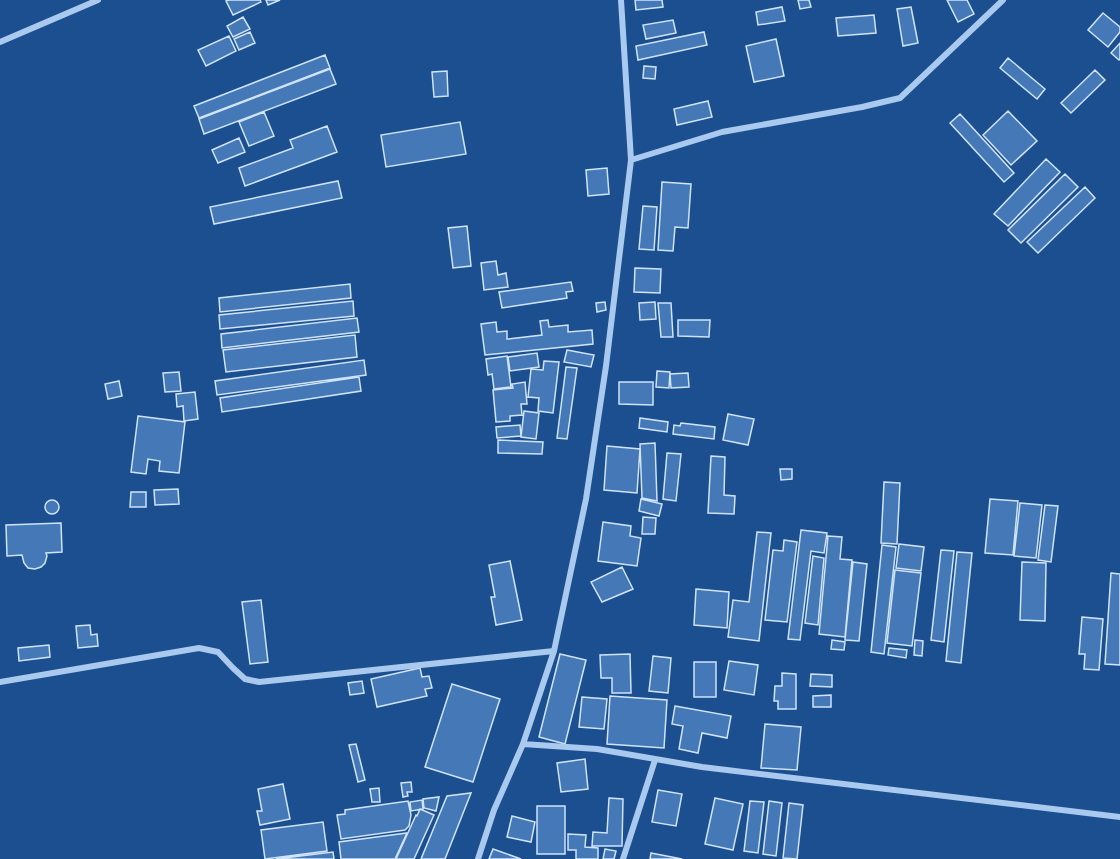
<svg xmlns="http://www.w3.org/2000/svg" width="1120" height="859" font-family="Figtree,sans-serif">
<rect width="100%" height="100%" fill="#1b4f8f"/>
<path fill="#4478b7" stroke="#cfe3fa" stroke-width="1.5" d="M229,0H260L261,2L233,15L226,1Z
M266,0H280L268,5Z
M635,0H662L663,7L636,10Z
M798,0H809L811,7L800,9Z
M947,0H967L974,14L958,22Z
M782,7L785,21L758,25L756,12Z
M911,7L918,43L903,46L897,9Z
M1103,13L1120,27V32L1108,47L1088,30Z
M874,15L876,33L838,36L836,18Z
M243,17L250,29L233,37L227,26Z
M673,20L676,33L646,39L643,25Z
M250,32L255,43L239,50L234,39Z
M704,32L707,45L638,60L636,46Z
M229,36L236,51L206,66L198,50Z
M776,39L784,76L754,82L746,46Z
M1120,43V59L1119,60L1111,53Z
M325,55L330,68L199,118L194,106Z
M1008,58L1045,89L1037,99L1000,68Z
M644,66L656,67L655,79L643,78Z
M330,69L336,84L204,134L199,119Z
M1095,70L1105,80L1071,113L1061,103Z
M447,71L448,96L434,97L432,72Z
M708,101L712,117L677,125L674,109Z
M1008,111L1037,141L1011,165L983,135Z
M264,112L274,136L249,146L239,122Z
M960,114L1014,173L1004,182L950,123Z
M460,122L466,154L386,167L381,135Z
M327,126L337,152L245,186L239,168L293,148L290,140Z
M239,138L245,152L218,163L212,150Z
M1046,159L1060,172L1008,226L994,214Z
M607,168L609,194L588,196L586,170Z
M1065,174L1078,187L1021,243L1008,230Z
M338,181L342,198L214,224L210,207Z
M662,182L691,184L688,228L675,227L673,251L658,250Z
M1085,187L1095,198L1038,253L1027,242Z
M643,206L657,207L654,250L639,249Z
M467,226L471,266L453,268L448,228Z
M496,261L498,275L506,273L508,287L484,290L481,263Z
M635,268L661,269L660,293L634,292Z
M571,282L573,291L566,292L567,298L502,308L499,292Z
M350,284L351,298L220,312L219,298Z
M353,301L354,316L220,329L219,315Z
M605,302L606,310L597,312L596,303Z
M655,302L656,319L640,320L639,303Z
M658,303H671L673,337H661Z
M357,318L359,332L222,348L221,334Z
M548,320L549,327L568,325V332L592,330L593,344L485,355L481,324L496,322L497,332L507,331V339L542,335L540,321Z
M678,320H710L709,337L678,336Z
M355,335L357,357L226,372L223,350Z
M567,350L594,355L591,367L564,362Z
M537,353L539,367L510,371L508,357Z
M507,356L511,387L494,389L492,374L488,375L486,359Z
M364,360L366,375L217,395L215,381Z
M544,361L559,362L553,413L538,411L539,398L528,397L531,369L543,370Z
M566,367L577,368L567,439L557,438Z
M657,371L670,372L669,388L656,387Z
M179,372L181,391L165,392L163,373Z
M688,373L689,387L671,388L670,374Z
M359,377L361,391L222,412L220,398Z
M119,381L122,396L108,399L105,384Z
M525,382L527,404H521L522,415L510,416V421L496,422L493,390L513,388L512,384Z
M619,382H653V405L619,404Z
M195,392L198,419L184,421L183,406L177,407L176,394Z
M524,411L539,413L536,439L521,437Z
M728,414L754,419L748,445L723,440Z
M138,416L185,422L179,473L159,471L160,461L148,459L146,474L131,472Z
M640,418L668,422L667,432L639,428Z
M681,423L715,427L714,439L673,434L674,425L680,426Z
M520,425L521,436L497,438L496,427Z
M498,440L543,442L542,454L498,453Z
M655,443L657,501L642,498L640,444Z
M607,446L640,449L637,493L604,490Z
M667,453L681,454L676,501L663,499Z
M711,456L725,457L724,495L735,496L734,514L708,513Z
M780,469H792V479L781,480Z
M884,482L900,483L897,544L881,543Z
M178,489L179,504L155,505L154,490Z
M131,492H146V507H130Z
M641,499L662,504L659,516L639,511Z
M990,499L1018,501L1013,555L985,553Z
M45 507a7 7 0 1 1 14 0a7 7 0 1 1-14 0Z
M1020,503L1042,505L1036,558L1014,556Z
M1045,505L1058,506L1051,562L1038,560Z
M643,517L656,518L655,534H642Z
M603,522L631,526L630,536L641,538L637,566L598,561Z
M61,523L62,552L46,553L47,556L45,563L41,567L35,569L28,568L24,563L22,555L7,556L6,525Z
M801,530L827,533L824,553L811,551L800,640L788,639Z
M757,532L771,533L759,641L728,637L733,600L749,602Z
M828,536L842,537L840,559L852,560L845,637L819,634Z
M784,540L797,542L787,622L765,620L773,550L783,551Z
M899,544L924,547L921,571L896,568Z
M882,545L896,547L884,654L871,652Z
M941,550L954,551L944,642L931,640Z
M957,552L972,553L961,663L946,661Z
M813,556L824,558L818,625L805,623Z
M510,561L522,620L496,625L491,597H495L489,565Z
M853,562L867,564L859,641L845,640Z
M1022,562L1046,563L1045,621L1020,620Z
M622,567L633,589L602,602L591,582Z
M895,570L921,573L912,646L887,643Z
M1111,573L1120,574V665L1105,664Z
M696,589L729,592L727,628L694,625Z
M261,600L268,662L250,664L242,602Z
M1082,617L1103,619L1099,670L1084,669L1085,654H1079Z
M90,625L91,635L97,634L98,646L78,648L76,626Z
M832,640L845,642L844,650L831,649Z
M915,640L923,641L922,656L914,655Z
M49,645L50,657L19,661L18,648Z
M889,648L907,650L906,658L888,655Z
M560,654L586,660L565,744L539,737Z
M630,654L631,693H612V678H601L600,655Z
M653,656L671,658L668,693L649,691Z
M729,661L758,665L754,695L724,690Z
M694,662H716V697H694Z
M420,668L422,677L429,676L432,688L425,689L427,696L377,707L371,679Z
M782,673L796,674V709H778V701H774L775,686H782Z
M811,674L832,675V687L810,686Z
M362,681L364,693L350,695L348,683Z
M452,684L500,699L473,782L425,767Z
M831,695V707H813V696Z
M610,696L667,700L664,748L607,744Z
M582,697L607,699L604,729L579,727Z
M675,706L731,716L727,738L702,733L698,753L679,749L683,726L672,724Z
M765,724L801,727L797,770L761,768Z
M356,744L365,780L358,782L349,745Z
M585,759L588,789L561,792L557,763Z
M411,782L412,792H407L408,796L403,797L401,783Z
M283,784L290,819L260,825L257,811H262L258,789Z
M379,788L380,802H372L370,789Z
M658,790L682,794L676,826L652,822Z
M471,793L445,859H421L447,796Z
M439,797L436,811L424,808L423,799Z
M609,798L623,799L622,846H592L593,832L607,833Z
M715,798L743,804L733,850L705,844Z
M422,800L423,809L411,811L410,802Z
M408,801L411,815L409,826L405,830L341,839L337,815L345,814V810Z
M750,801L764,802L758,853L744,851Z
M769,801L782,803L776,856L763,854Z
M789,803L803,805L797,859L783,858Z
M537,806H565V854H537Z
M420,809L434,815L414,859H396L416,815L417,816Z
M512,816L535,822L531,842L507,837Z
M323,822L327,851L265,859L261,830Z
M407,833L395,859H341L339,842Z
M568,834L586,835L585,847L598,848V859H576V850H568Z
M493,849L521,859H489Z
M605,849L616,851L614,859H603Z
M333,852L334,859H276Z
M651,853L682,859H650Z"/>
<g fill="none" stroke-linecap="round" stroke-linejoin="round">
<path stroke="#a9c9ee" stroke-width="6" d="M621,0L631,160
M0,42L98,0
M0,682L199,648L218,652L233,668L245,679L259,682L554,651
M523,744L597,749L702,767L1120,817
M478,859L494,810L523,744L554,651L586,499L606,366L631,160L722,132L862,107L900,98L1003,0
M623,859L655,760"/>
</g>
</svg>
